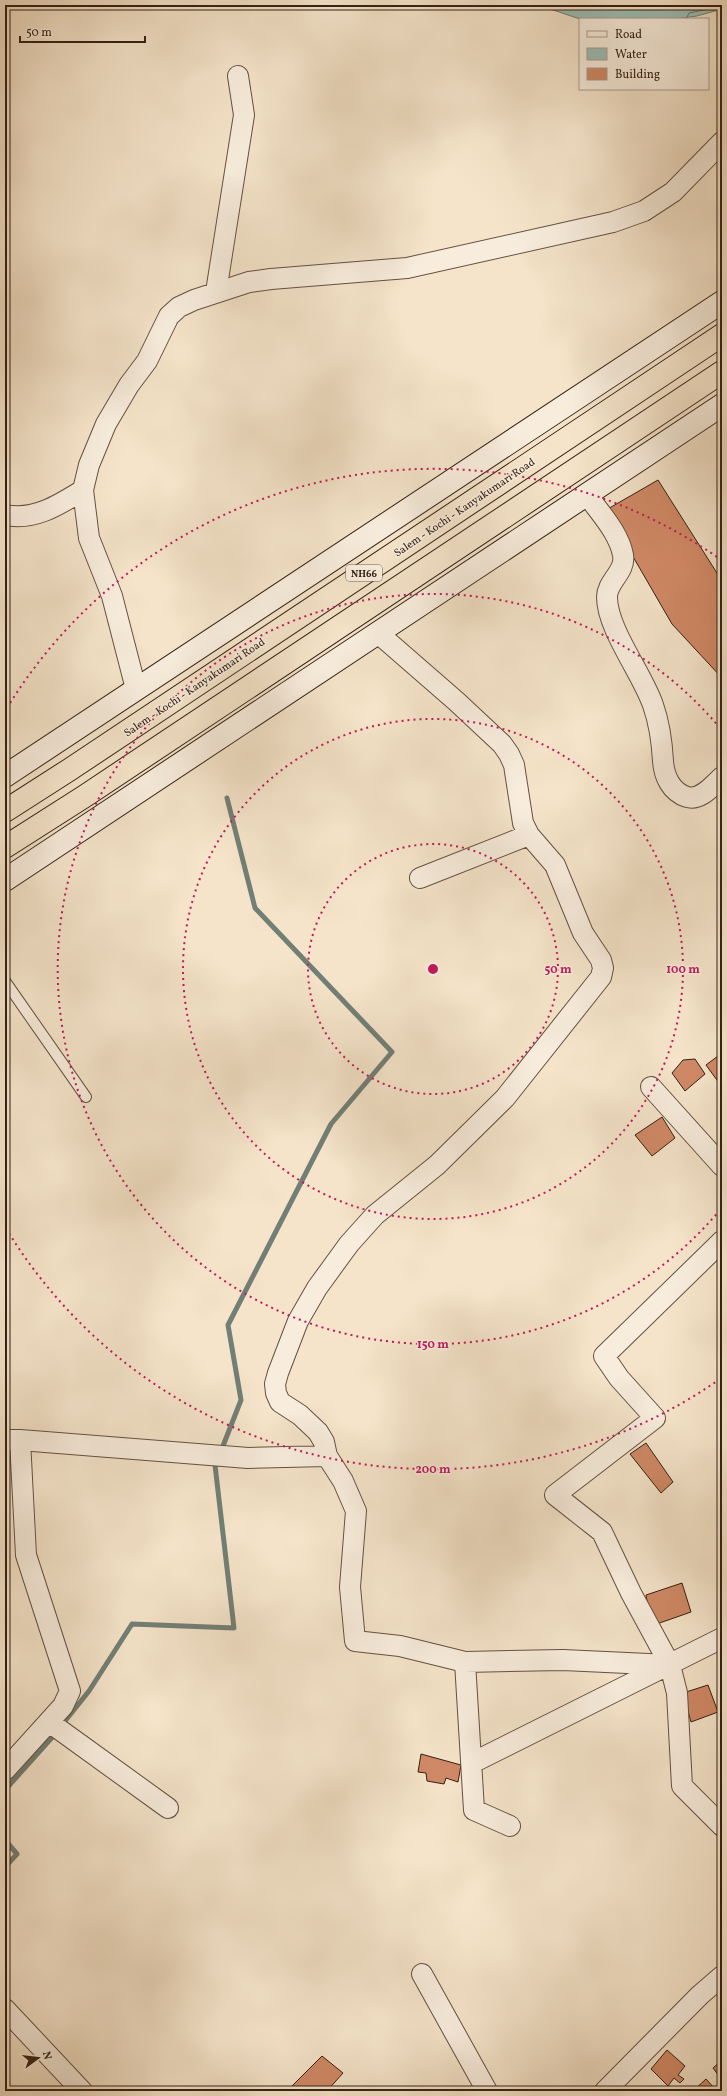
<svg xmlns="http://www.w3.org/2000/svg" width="727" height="2096" font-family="Vollkorn,serif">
<rect width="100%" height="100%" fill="#f5e4ca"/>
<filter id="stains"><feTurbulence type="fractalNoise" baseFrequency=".005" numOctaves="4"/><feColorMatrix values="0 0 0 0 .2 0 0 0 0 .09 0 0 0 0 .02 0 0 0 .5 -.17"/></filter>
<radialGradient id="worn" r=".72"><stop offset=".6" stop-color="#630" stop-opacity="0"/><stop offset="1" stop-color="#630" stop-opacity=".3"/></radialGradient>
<path fill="#9cbfb7" stroke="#727f76" d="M538,5H722V9L697,16L675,19H580Z"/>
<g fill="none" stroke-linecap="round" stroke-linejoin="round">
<path stroke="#687066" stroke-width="1" d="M686,19L689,13L722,6"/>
<path stroke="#727f76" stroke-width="5" d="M221,1451L241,1400L228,1325L331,1124L392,1052L255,908L227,798
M61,1726L89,1691L132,1624L234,1628L215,1465L217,1460
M5,1790L56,1733
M5,1840L17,1854L5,1867"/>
</g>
<path fill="#d08966" stroke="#332014" d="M658,480L722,581V678L672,624L606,510Z
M722,1053V1087L706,1065Z
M695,1059L705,1074L685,1091L672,1073L683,1060Z
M662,1117L675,1138L652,1156L635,1135Z
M646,1443L673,1482L661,1493L630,1454Z
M682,1583L691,1612L651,1626L646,1595Z
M708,1685L718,1712L691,1722L683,1693Z
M421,1754L461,1765L458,1782L446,1778L444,1784L427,1781L426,1773L418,1772Z
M722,1939V1948L718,1942Z
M667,2050L685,2066L678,2075L684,2079L680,2083L674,2078L668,2086L651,2069Z
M322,2056L343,2073L327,2091H287Z
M722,2060V2080L713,2068Z
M706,2079L717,2091H693Z"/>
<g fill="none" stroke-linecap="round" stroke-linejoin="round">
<g stroke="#645142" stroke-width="12">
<path id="lane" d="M5,981L86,1097"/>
</g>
<g stroke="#645142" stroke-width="22">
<path id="street" d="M216,292L244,115L238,76
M588,496C600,513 619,533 623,555C626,572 607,581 607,597C607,629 642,673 653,705C659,722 662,743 663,761C664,776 671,792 687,797C701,801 713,785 722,777
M5,515C34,521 59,505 83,490
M379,634L456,701L502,744L509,754L514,765L523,823L529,835L555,865L583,933L601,960L603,968L601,977L505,1098L437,1165L375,1215L349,1244L317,1288L298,1321L278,1373L275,1384L276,1393L280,1402L300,1415L318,1432L324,1442L327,1456L343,1481L356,1511L350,1587L355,1641L400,1646L465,1662L563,1660L670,1665L677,1693L682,1786L722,1826
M136,689L112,596L89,538L83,490L89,465L106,424L129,385L147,361L169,316L179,307L194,300L249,282L271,279L407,268L613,222L644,211L673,192L722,142
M420,878L529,835
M651,1087L722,1166
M5,1440H20L248,1458L327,1456
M465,1662L474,1810L510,1826
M670,1665L631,1593L602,1532L555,1495L655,1418L619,1378L604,1356L722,1241
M49,1722L168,1808
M472,1763L722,1638
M5,1770L63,1706L70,1691L26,1555L20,1440
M422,1974L487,2091
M5,2009L82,2091
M605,2091L700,1995L722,1976"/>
</g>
<g stroke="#332014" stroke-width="24">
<path id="secondary" d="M5,776L722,302
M5,880L722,405"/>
</g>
<g stroke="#332014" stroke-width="24">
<path id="highway" d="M5,811L69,770L722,335
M5,847L85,796L722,372"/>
</g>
<use href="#lane" stroke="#f8eddd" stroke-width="10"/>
<use href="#street" stroke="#f8eddd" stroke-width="20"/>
<use href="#secondary" stroke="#f8eddd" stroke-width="22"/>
<use href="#highway" stroke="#f5e4ca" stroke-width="22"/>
</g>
<g fill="none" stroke="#c2185b" stroke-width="2" stroke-dasharray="2 4">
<circle cx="433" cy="969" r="125"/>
<circle cx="433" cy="969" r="250"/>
<path d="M720 1210A375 375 0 1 1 720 728"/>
<path d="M720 1379A500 500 0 0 1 7 1230M7 708A500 500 0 0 1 720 559"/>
</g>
<g text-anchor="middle" stroke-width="3" stroke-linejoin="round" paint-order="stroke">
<rect fill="#f8eddd" stroke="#6e5e50" stroke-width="1" x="346" y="565" width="36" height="16" rx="3"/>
<g font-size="10" font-weight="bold" fill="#332014">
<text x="364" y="577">NH66</text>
</g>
<g font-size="11" fill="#332014" stroke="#f8eddd">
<text transform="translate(464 507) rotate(-34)" y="4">Salem - Kochi - Kanyakumari Road</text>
<text transform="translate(194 687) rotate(-34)" y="4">Salem - Kochi - Kanyakumari Road</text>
</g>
</g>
<circle cx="433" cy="969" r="6" fill="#c2185b" stroke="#f8eddd" stroke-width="2"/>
<g font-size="12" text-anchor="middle" font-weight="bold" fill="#c2185b" stroke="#f8eddd" stroke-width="3" stroke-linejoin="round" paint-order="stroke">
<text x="558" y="973">50 m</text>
<text x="683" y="973">100 m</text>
<text x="433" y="1348">150 m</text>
<text x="433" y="1473">200 m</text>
</g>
<rect width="727" height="2096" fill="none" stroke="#f5e4ca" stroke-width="20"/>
<rect x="6" y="6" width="715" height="2084" fill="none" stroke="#332014" stroke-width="2"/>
<rect x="10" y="10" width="707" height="2076" fill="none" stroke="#332014"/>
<rect x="579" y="18" width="130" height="72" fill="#f8eddd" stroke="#a99b8d"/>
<rect x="587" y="31" width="20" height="6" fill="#f8eddd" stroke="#a99b8d"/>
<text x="615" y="38" font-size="12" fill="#332014">Road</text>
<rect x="587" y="48" width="20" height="12" fill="#9cbfb7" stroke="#a99b8d"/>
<text x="615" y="58" font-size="12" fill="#332014">Water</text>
<rect x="587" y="68" width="20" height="12" fill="#d08966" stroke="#a99b8d"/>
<text x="615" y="78" font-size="12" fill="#332014">Building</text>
<g transform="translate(38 2058) rotate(75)" stroke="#f8eddd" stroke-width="3" paint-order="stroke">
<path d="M0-3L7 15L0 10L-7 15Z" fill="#332014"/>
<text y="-6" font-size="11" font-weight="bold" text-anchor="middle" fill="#332014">N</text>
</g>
<path d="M20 36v6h125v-6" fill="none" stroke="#332014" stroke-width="2"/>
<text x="26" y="36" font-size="12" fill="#332014" stroke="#f8eddd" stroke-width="3" paint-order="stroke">50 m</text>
<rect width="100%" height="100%" filter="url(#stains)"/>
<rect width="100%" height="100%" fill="url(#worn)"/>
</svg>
